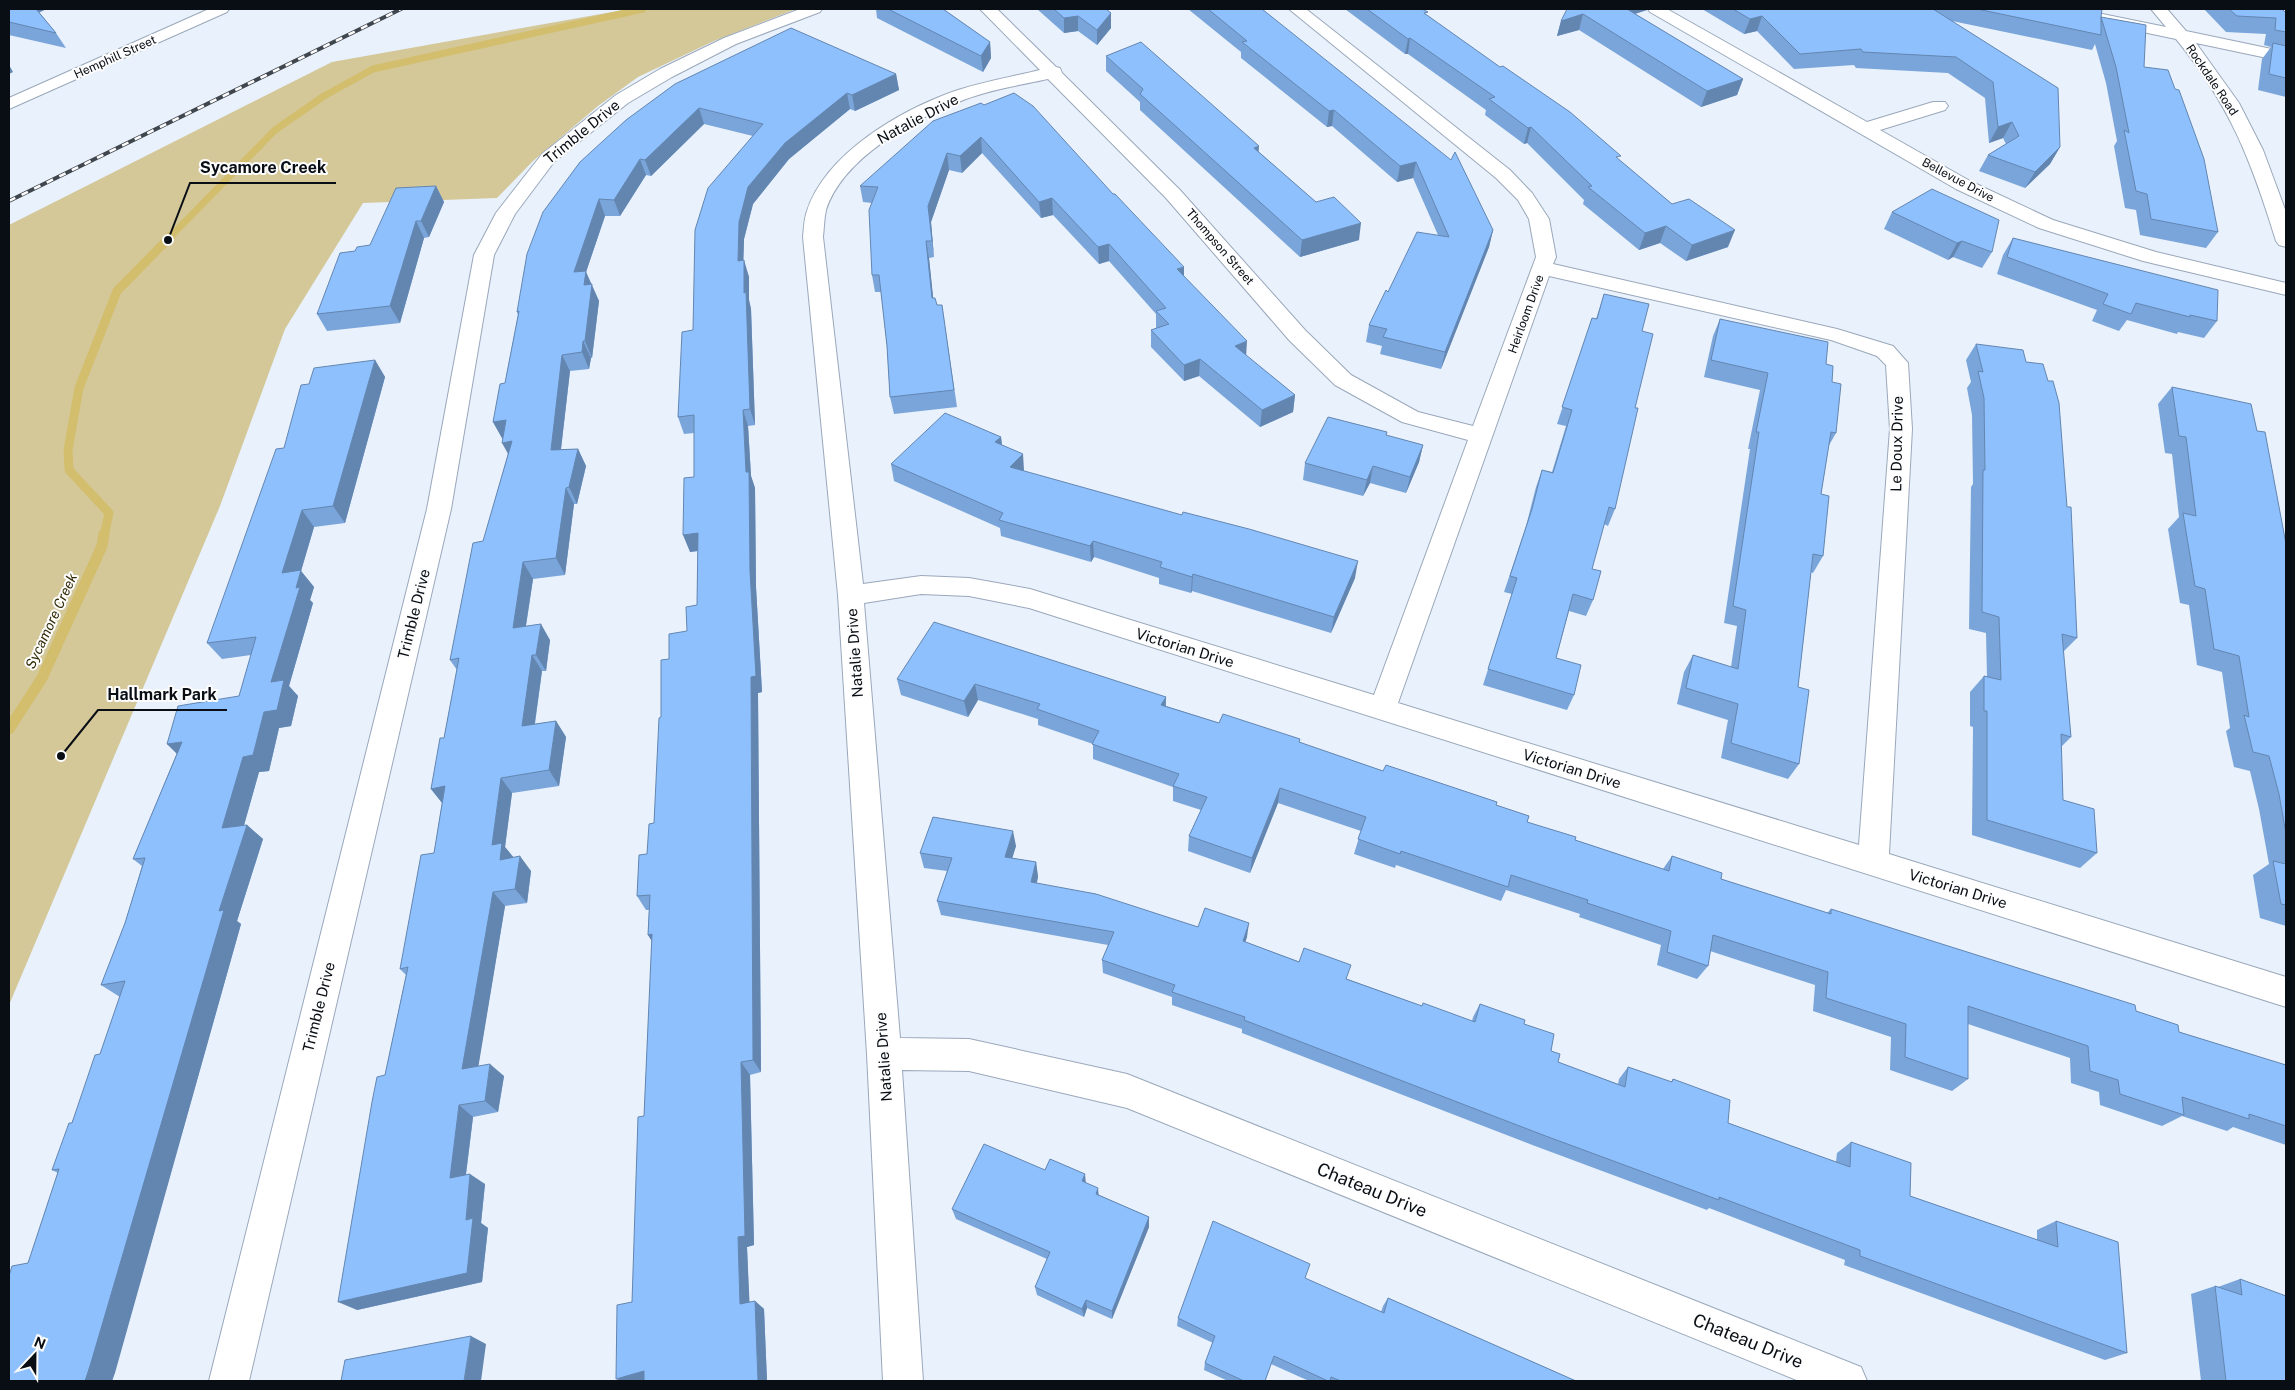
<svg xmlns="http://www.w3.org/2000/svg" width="2295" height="1390" font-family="'Public Sans',sans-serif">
<rect width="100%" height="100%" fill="#e8f1fc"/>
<path fill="#d4c899" d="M629,9H796L714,41L638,77L598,106L533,161L497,198L363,203L285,329L220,506L9,1005V225L332,62Z"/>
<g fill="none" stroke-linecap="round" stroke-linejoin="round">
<path stroke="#d3be6e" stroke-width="7" d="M170,237L275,130L324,96L373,69L643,9"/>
<path stroke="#d3be6e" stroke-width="9" d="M104,536L109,513L69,470L68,450L79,388L117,291L171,236"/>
<path stroke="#d3be6e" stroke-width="11" d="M9,729L42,678L102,546L104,534"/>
<g stroke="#9aa8ba" stroke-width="2">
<path id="minor" d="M209,9H229L227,12L9,109V98Z
M800,9H822L820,12L736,44L672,77L628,103L554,162L515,214L494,255L451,509L249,1381H209L427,509L474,255L496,213L542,154L616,95L660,69L724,38Z
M980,9H997L1056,67L1060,68L1062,73L1180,190L1305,330L1351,375L1418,412L1473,426L1536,257L1529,219L1518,200L1496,178L1289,9H1306L1510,170L1532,193L1549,219L1556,257L1553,264L1837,329L1893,346L1908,363L1912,429L1889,854L2286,977V1007L1029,608L969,596L921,594L864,603L900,1038L969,1039L1127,1074L1861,1367L1867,1381H1799L1127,1108L969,1071L902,1070L923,1381H883L867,1054L838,595L803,237C804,228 804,219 807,211C826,153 901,110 955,91C982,82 1012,77 1040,70ZM1048,79L1166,198L1289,340L1335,385L1402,422L1468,440L1374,695L1030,589L969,578L921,576L863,584L823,237C824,228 824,219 826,210C843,157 917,117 966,99C993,89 1021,85 1048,79ZM1549,276L1831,340L1877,356L1886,365L1890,429L1859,845L1398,703Z
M1648,9H1667L1867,122L1933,102H1945L1948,106L1945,110L1880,130L1970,181L2053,220L2156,252L2286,283V295L2143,261L2039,228L1956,189L1650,12Z
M2049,9H2078L2166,27L2151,9H2167L2186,31L2286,52V62L2196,43L2239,103L2263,150L2286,212V247L2279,245L2276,241C2251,160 2230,105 2176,39L2057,14L2051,12Z"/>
</g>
<use href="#minor" fill="#fff" fill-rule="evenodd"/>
<g stroke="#40464d" stroke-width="4">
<path id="rail" d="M9,201L401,9"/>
</g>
<use href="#rail" stroke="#fdfdfd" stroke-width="2.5" stroke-dasharray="7" stroke-linecap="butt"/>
</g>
<path fill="#7aa5da" d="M9,9L39,12L56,33L66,48L9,35Z
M876,9H943L990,42L991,58L983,72L877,18Z
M1037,9H1106L1111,13V28L1097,45L1078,31L1064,33Z
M1188,9H1262L1493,230L1489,247L1441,369L1380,354L1382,346L1366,342L1369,325L1388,292L1438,235L1413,178L1397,182L1332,126L1327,127L1241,58V52Z
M1345,9H1422L1427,16L1619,160L1672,204L1728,247L1686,261L1660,243L1639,250L1583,204L1584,200L1527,143L1524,144L1485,115L1486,110L1408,54H1405Z
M1567,9L1647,10L1635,14L1743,79L1737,95L1701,107L1579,30L1557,36L1561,21Z
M1702,9H2102L2101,17L2144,67L2218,232L2206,248L2140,235L2136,210L2125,208L2114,146L2117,141L2106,83L2095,44L2092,50L1952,21L2060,147L2050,164L2025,188L1979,171L1988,155L2006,144L2003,138L1989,143L1985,98L1948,73L1856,68L1854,65L1794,69L1757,31L1744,34Z
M2204,9H2282L2286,13V97L2258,90L2262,59L2271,47L2264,45L2266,34L2226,32Z
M1106,56L1259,152L1359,240L1300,257L1140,110V102L1106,71Z
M896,74L899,90L855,111L850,109L789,159L753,204L744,239L743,260L749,277V300L751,309L755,425L748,426L751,476L755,488L756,587L762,692L758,693L761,1072L750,1075L754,1245L747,1247L749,1302L755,1301L764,1309L767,1381H621L632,1302L644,1116L652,941L648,935L649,910H646L637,896L654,823L661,717L669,659L687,631L697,605L698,551L690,552L694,477V433L684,434L678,417L693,330L753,136L704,124L651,176L646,175L620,216H605L586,272L599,301L592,358H591L589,369L570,371L561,449H578L586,466L577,504H574L565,575L533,579L526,626L550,640L546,671H542L535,724L556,721L566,737L559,786L512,793L505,847L514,858L531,871L527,903L505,906L478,1066L504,1076L498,1112L473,1117L466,1175L485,1184L481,1223L488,1228L482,1282L357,1310L385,1075L406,975L400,969L434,853L442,803L431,789L444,738L457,670L450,660L508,454L502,438L493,422L505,383L518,315L517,312L626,120Z
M981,103L1184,276L1246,356L1295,395L1293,412L1260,427L1199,376L1184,381L1151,347V330L1156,328V314L1109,261L1099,264L1053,215L1041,218L982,153L962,173L949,170L931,222L934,257L929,258L933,298L937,305H942L957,407L894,414L890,397L887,346L881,292H875L872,275V203L863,202L860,186Z
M436,186L444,202L429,237L424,238L400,323L327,331L317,314L355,251L370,245Z
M1892,212L1992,252L1982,268L1953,257L1948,260L1884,229Z
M2013,238L2217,321L2204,338L2178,332L2177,334L2127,320L2119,331L2092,321L2097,310L1997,274L2003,255Z
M1604,294L1642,331L1635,408L1615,509L1608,526L1604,524L1592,569L1593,600L1586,616L1569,611L1556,658L1574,695L1567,710L1483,685L1512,594L1504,592L1526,526L1536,487L1542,470L1552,472L1566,426L1557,424L1592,318L1596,319Z
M1720,319L1826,364L1832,382L1836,433L1828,447L1821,494L1823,556L1813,573L1811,572L1798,687L1799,764L1788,779L1721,758L1728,720L1677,704L1684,672L1693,655L1731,667L1737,626L1724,623L1750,449H1748L1760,390L1704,377L1713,336Z
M1976,344L2077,638L2063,652L2071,737L2061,747L2063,800L2097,853L2080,868L1972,835L1973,727L1970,726V692L1984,676L1987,677L1986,633L1969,629L1971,487L1973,484L1972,415L1967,388L1971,382L1966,360Z
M375,360L385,377L345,523L314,527L301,571L314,587L310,600L313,603L289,686L298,696L291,726L279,728L269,771L259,772L244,825H247L263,839L237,921L241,924L112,1381H9L28,1263L58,1173L52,1170L100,1054L120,997L101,985L125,923L142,866L133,859L177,753L167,744L239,696L251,655L222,659L207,643L309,384Z
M2172,387L2257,431L2286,544V926L2260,918L2253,875L2269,864L2259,809L2250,771L2234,767L2226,731L2230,728L2222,672L2197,665L2189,605L2180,603L2168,529L2179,517L2172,454L2165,453L2158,404Z
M1386,436L1423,445L1419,462L1406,493L1370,483L1363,496L1303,480L1305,463Z
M1001,437L1002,445L1024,471L1355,578L1331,633L1192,591L1191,593L1159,584V578L1094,557L1091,562L1001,536L1000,528L894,481L891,464Z
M897,679L1166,697V706L1219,723L1300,743L1383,771L1496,805L1527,822L1575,840L1663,869L1672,856L1721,879L1827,913L1831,909L2136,1011L2179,1032L2285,1065L2286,1064V1145L2233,1127L2227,1131L2182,1116L2162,1126L2100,1105L2099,1092L2071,1083L2070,1058L1968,1024V1079L1952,1091L1890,1070L1891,1037L1813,1011L1815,985L1710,951L1708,966L1697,979L1657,965L1661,945L1579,917L1580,914L1506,890L1501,901L1396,865L1395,868L1354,854L1361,831L1278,803L1250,873L1188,851L1189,836L1201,810L1173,801V787L1093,759V744L1038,725V719L978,700L968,717L901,695Z
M1016,846L1012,858L1036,862L1038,877L1037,883L1198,927L1247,937L1245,942L1422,1006L1472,1021L1473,1017L1480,1004L1524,1024L1551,1051L1558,1062L1618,1084L1619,1079L1628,1067L1671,1082L1673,1079L1728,1123L1836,1162L1837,1153L1851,1142L1910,1196L2037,1240V1230L2056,1221L2127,1353L2105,1360L1844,1265L1845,1260L1709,1208L1707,1210L1535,1146L1242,1033V1029L1172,1005V997L1103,973L1102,960L1108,945L941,915L937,901L947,871L924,868L920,853Z
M1045,1170L1086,1183L1099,1195L1149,1217V1227L1112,1319L1087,1308L1084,1317L1037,1295L1035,1287L1047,1259L956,1219L952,1209Z
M2240,1279L2286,1381H2201L2191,1294L2215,1286L2218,1287Z
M1388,1298L1576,1381H1309L1271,1364L1265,1381H1228L1204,1370L1205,1363L1213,1343L1177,1326L1178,1318L1381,1312L1383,1306Z"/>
<path fill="#6386b1" d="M35,9H47L38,13Z
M1618,9H1647V10L1615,20Z
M1111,13V28L1097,45V30Z
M1583,14L1579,30L1557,36L1561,21Z
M1078,16V31L1064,33V18Z
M1762,16L1757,31L1744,34L1750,19Z
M1410,38L1408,54H1405L1408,39Z
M990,42L991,58L983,72L981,56Z
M9,65L13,72L9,74Z
M896,74L899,90L855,111L852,95Z
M1743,79L1737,95L1701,107L1707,91Z
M847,93L850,109L789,159L753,204L744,239L743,278L738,261L739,222L748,187L785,143Z
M699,108L704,124L651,176L645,160Z
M1334,110L1332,126L1327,127L1329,111Z
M2012,122L2003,138L1989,143L1998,127Z
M1531,127L1527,143L1524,144L1528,128Z
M981,137L982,153L962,173L960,156Z
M1259,146L1258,163L1254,148Z
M2060,147L2050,164L2025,188L2035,172Z
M947,153L949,170L931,222L934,257L932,241L928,206Z
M640,159L646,175L620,216L614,200Z
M1416,162L1413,178L1397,182L1400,166Z
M436,186L444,202L429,237L421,221Z
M1052,198L1053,215L1041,218L1039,202Z
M599,199L605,216L586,272L599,301L592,358L585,341L584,285L574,272Z
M416,221L424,238L400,323L390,306Z
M1361,223L1359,240L1300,257L1302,240Z
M1666,226L1660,243L1639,250L1645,233Z
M1493,230L1489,247L1441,369L1445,352Z
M1735,230L1728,247L1686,261L1692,245Z
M926,241L929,258L935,315L932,298Z
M1962,241L1953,257L1948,260L1957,243Z
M1109,244V261L1099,264L1098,247Z
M744,260L749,277V300L751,309L755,425L750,409L744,293Z
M1184,267V283L1177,269Z
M583,341L591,358L589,369L582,352Z
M1247,341L1246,358L1235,346Z
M562,355L570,371L559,466L551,450Z
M1200,359L1199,376L1184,381V365Z
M375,360L385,377L345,523L333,506Z
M1295,395L1293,412L1260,427L1262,410Z
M743,410L748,426L751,476L755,488L756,587L762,692L758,693L761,1072L753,1060L746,472Z
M506,420L514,437L502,438L493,422Z
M1001,437L1003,454L995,442Z
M512,441L511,459L502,443Z
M1423,445L1419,462L1406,493L1410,477Z
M578,449L586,466L577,504L569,487Z
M1023,454L1024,470L1012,483L1010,467Z
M1373,466L1370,483L1363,496L1367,480Z
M566,488L574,504L565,575L556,558Z
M302,510L314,527L301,571L314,587L310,600L313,603L289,686L298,696L291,726L279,728L269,771L259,772L239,843L222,828L243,757L264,712L271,682L282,573Z
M698,533L704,550L690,552L683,535Z
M1093,541L1094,557L1091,562L1090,546Z
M1358,561L1355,578L1331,633L1334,617Z
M523,562L533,579L523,644L513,628Z
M1193,574L1192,591L1191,593L1192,577Z
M541,624L550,640L546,671L536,655Z
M532,655L542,671L532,742L522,726Z
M975,684L978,700L968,717L964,701Z
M1166,697L1165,713L1161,705Z
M556,721L566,737L559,786L549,770Z
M182,742L183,760L167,744Z
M501,778L512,793L505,847L514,858L500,860L492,845Z
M445,786L443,804L431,789Z
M1280,788L1278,803L1250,873L1252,858Z
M247,825L263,839L237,921L241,924L115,1373L112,1381H85L219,911Z
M1013,831L1016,846L1008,872L1005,857Z
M520,856L531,871L527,903L515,889Z
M1036,862L1038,877L1033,896L1031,882Z
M493,892L505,906L476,1081L462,1069Z
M1249,923L1247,937L1241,955L1243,941Z
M652,934L657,949L648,935Z
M741,1062L750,1075L754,1245L747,1247L750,1313L740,1304L738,1237Z
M490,1064L504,1076L498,1112L485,1101Z
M459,1105L473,1117L464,1189L450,1178Z
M470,1174L485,1184L481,1223L488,1228L482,1282L357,1310L338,1302L466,1220Z
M1085,1174L1086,1184L1082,1181Z
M1098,1188L1099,1198L1096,1194Z
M1149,1217V1227L1112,1319V1311Z
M1086,1300L1087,1308L1084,1317L1082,1309Z
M755,1301L764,1309L767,1381H758Z
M471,1336L486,1344L481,1381H464Z
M644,1371V1381H621L616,1379Z"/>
<path fill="#8ec0fd" stroke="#6386b1" d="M9,9H36L56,33L9,22Z
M888,9H943L990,42L981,56Z
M1054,9H1106L1111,13L1097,30L1078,16L1064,18Z
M1208,9H1262L1451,160L1455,152L1493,230L1445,352L1383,337L1387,329L1369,325L1386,290L1388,292L1417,232L1449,237L1416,162L1400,166L1334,110L1329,111L1242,42L1247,41Z
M1367,9H1422L1428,12L1424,13L1500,67L1503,66L1570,112L1621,156L1616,157L1672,204L1689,199L1735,230L1692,245L1666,226L1645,233L1588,187L1592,186L1531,127L1528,128L1489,99L1495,97L1410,38L1408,39Z
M1567,9H1627L1743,79L1707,91L1583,14L1561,21Z
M1733,9H1933L2058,88L2060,147L2035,172L1988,155L2019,136L2012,122L1998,127L1993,82L1956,57L1863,52L1861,49L1800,54L1762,16L1750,19Z
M1977,9H2102L2101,17L2146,25L2144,67L2168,70L2175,89L2179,90L2204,159L2218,232L2151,219L2147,194L2136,191L2124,130L2129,133L2116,67L2101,17V35Z
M2229,9H2282L2286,13V32L2275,30L2276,18L2237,16Z
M791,28L896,74L852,95L847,93L785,143L748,187L739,222L738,261L744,260V293L746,292L750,409L743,410L746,472H749L750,571L756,676L751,677L753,1060L741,1062L745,1236L738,1237L740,1304L755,1301L758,1381H644V1371L616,1379L617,1305L632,1302L638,1117L644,1116L652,934L648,935L650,895L637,896L639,855L647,854L649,824L654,823L659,718L661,717V660L669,659V634L687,631L686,607L697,605L698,533L683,535L684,478L694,477V415L678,417L682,332L693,330L695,230L708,188L763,124L699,108L645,160L640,159L614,200L599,199L574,272L586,271L584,285L592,284L585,341H583L582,352L562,355L551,450L578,449L569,487L566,488L556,558L523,562L513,628L541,624L536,655H532L522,726L556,721L549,770L501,778L492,845L502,843L500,860L520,856L515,889L493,892L462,1069L490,1064L485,1101L459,1105L450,1178L470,1174L466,1220L473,1218L467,1273L338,1302L372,1102L377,1077L385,1075L408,967L400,969L421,855L434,853L445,786L431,789L440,738H444L459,658L450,660L473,543L483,541L512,441L502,443L506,420L493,422L500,384L505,383L519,311L517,312L527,254L543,212L580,162L626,120L675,84Z
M1141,42L1259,146L1254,148L1316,202L1334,197L1361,223L1302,240L1140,94L1143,89L1106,56Z
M2273,43L2286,46V78L2269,74Z
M1014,93L1033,106L1113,194H1115L1184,267L1177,269L1247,341L1235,346L1295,395L1262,410L1200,359L1184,365L1151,330L1169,324L1156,311L1166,308L1109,244L1098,247L1052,198L1039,202L981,137L960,156L947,153L928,206L932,241H926L932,298H935L937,305H942L954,390L890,397L887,346L879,275H872L869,210L878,187L860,186L933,121L981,103L984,105Z
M436,186L421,221H416L390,306L317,314L340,253L355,251L357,247L370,245L396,188Z
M1932,189L1999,220L1992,252L1962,241L1957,243L1892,212Z
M2013,238L2218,290L2217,321L2190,315V317L2136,303L2131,314L2103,304L2108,294L2007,257Z
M1604,294L1649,304L1642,331L1653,334L1635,408H1638L1615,509L1609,507L1592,569L1601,571L1593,600L1573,594L1556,658L1581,665L1574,695L1488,669L1517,578L1510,576L1532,509L1542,470L1553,473L1572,410L1562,407L1592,318L1597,319Z
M1720,319L1828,342L1826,364L1833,366L1832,382L1841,384L1836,433L1831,432L1821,494L1829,496L1823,556L1813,554L1798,687L1809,690L1799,764L1731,743L1738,704L1686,688L1693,655L1738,669L1746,610L1733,606L1759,432H1756L1768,373L1711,360Z
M1976,344L2023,350L2026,362L2043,364L2048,381H2053L2059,403L2067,507H2071L2077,638L2062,634L2071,737L2061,734L2063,800L2094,809L2097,853L1987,820V711H1984V676L2001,680L1999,617L1982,612L1983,470H1985L1984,398L1978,371L1983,372Z
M375,360L333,506L302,510L282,573L301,570L296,588L300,587L271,682L284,680L277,710L264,712L253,755L243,757L222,828L247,825L219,911L224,910L90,1366L85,1381H9V1276L12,1266L28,1263L59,1169L52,1170L69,1123H72L95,1055L100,1054L125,981L101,985L125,923L145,858L133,859L182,742L167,744L178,706L239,696L256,637L207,643L276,449L284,448L301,385L309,384L314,368Z
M2172,387L2251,404L2257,431L2265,432L2286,544V834L2279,794L2269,756L2253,752L2244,715L2249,717L2239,656L2214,649L2205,589L2195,586L2183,513L2196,516L2186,437L2179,436Z
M945,413L1001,437L995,442L1023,454L1010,467L1182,515L1183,512L1249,529L1358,561L1334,617L1193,574L1192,577L1160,567L1162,562L1093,541L1090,546L999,520L1003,513L891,464Z
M1328,417L1387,432L1386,435L1423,445L1410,477L1373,466L1367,480L1305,463Z
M934,622L1166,697L1161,705L1219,723L1223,714L1300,739L1299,742L1383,771L1386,765L1497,802L1496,805L1529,816L1527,822L1576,837L1575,840L1669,871L1672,856L1722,873L1721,879L1831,914V909L2135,1005L2136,1011L2178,1025L2179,1032L2286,1065V1126L2249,1114V1119L2182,1097L2184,1115L2120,1094L2118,1080L2090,1071L2088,1046L1968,1006V1079L1905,1057L1906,1024L1826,998L1828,972L1713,935L1708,966L1667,952L1671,931L1587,903L1588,900L1511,875L1508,887L1401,851L1400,854L1358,839L1366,817L1280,788L1252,858L1189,836L1207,797L1173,786L1179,774L1092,744L1099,731L1037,709L1040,704L975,684L964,701L897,679Z
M933,817L1013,831L1005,857L1036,862L1031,882L1096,894L1198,927L1205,908L1249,923L1243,941L1299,962L1304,948L1351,965L1346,979L1422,1006L1423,1003L1475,1022L1480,1004L1525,1020L1524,1024L1554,1034L1551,1051L1560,1054L1558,1062L1625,1087L1628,1067L1672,1082L1673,1079L1730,1100L1728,1123L1850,1167L1851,1142L1911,1163L1910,1196L2058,1247L2056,1221L2118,1242L2127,1353L1860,1256V1250L1719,1197V1200L1543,1135L1244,1020L1245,1017L1172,992L1175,985L1102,960L1114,932L937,901L952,858L920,853Z
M2273,861L2286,864V905L2281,904Z
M984,1144L1045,1170L1050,1159L1085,1174L1082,1181L1098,1188L1096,1194L1149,1217L1112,1311L1086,1300L1082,1309L1035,1287L1050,1252L952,1209Z
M1213,1221L1310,1264L1305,1278L1384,1313L1388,1298L1576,1381H1341L1331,1377L1330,1381H1328L1274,1356L1265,1381H1244L1205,1363L1215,1336L1178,1318Z
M2240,1279L2286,1296V1381H2226L2215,1286L2242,1295Z
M471,1336L464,1381H341L345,1360Z"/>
<g text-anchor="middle" stroke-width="4" stroke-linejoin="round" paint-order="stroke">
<g font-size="12" fill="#090e14" stroke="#fdfdfd">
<text transform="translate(115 57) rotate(-24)" y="4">Hemphill Street</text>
<text transform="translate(2212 80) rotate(56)" y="4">Rockdale Road</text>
<text transform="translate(1958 180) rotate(28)" y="4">Bellevue Drive</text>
<text transform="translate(1220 247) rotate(49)" y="4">Thompson Street</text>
<text transform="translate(1526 314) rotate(-70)" y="4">Heirloom Drive</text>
</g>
<g font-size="14" font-style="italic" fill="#342c07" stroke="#fdfdfd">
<text transform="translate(51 621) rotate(-65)" y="5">Sycamore Creek</text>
</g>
<g font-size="15" fill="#090e14" stroke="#fdfdfd">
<text transform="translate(918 119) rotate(-28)" y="5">Natalie Drive</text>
<text transform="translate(582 132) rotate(-39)" y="5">Trimble Drive</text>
<text transform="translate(1897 444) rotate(-89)" y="5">Le Doux Drive</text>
<text transform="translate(414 614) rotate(-76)" y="5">Trimble Drive</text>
<text transform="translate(1185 648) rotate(17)" y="5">Victorian Drive</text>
<text transform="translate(855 653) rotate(-94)" y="5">Natalie Drive</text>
<text transform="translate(1572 769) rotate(17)" y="5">Victorian Drive</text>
<text transform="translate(1958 889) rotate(17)" y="5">Victorian Drive</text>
<text transform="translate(319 1007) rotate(-76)" y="5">Trimble Drive</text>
<text transform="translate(884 1057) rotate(-94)" y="5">Natalie Drive</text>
</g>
<g font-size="18" fill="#090e14" stroke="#fdfdfd">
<text transform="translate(1372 1190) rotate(22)" y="6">Chateau Drive</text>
<text transform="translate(1748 1341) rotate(22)" y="6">Chateau Drive</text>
</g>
</g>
<path fill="none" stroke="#090e14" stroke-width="2" d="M168 240L190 183H336M61 756L98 710H227"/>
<g fill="#090e14" stroke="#fdfdfd" stroke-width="2">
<circle cx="168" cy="240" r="5"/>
<circle cx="61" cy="756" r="5"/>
</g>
<g font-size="16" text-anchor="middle" font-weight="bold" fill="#090e14" stroke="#fdfdfd" stroke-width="4" stroke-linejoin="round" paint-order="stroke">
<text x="263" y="173">Sycamore Creek</text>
<text x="162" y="700">Hallmark Park</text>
</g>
<rect width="2295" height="1390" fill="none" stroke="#090e14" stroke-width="20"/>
<g transform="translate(35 1355) rotate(22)" stroke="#fdfdfd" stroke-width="4" paint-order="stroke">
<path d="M0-4L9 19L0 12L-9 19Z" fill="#090e14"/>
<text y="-8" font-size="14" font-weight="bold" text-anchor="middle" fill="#090e14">N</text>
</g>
</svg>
